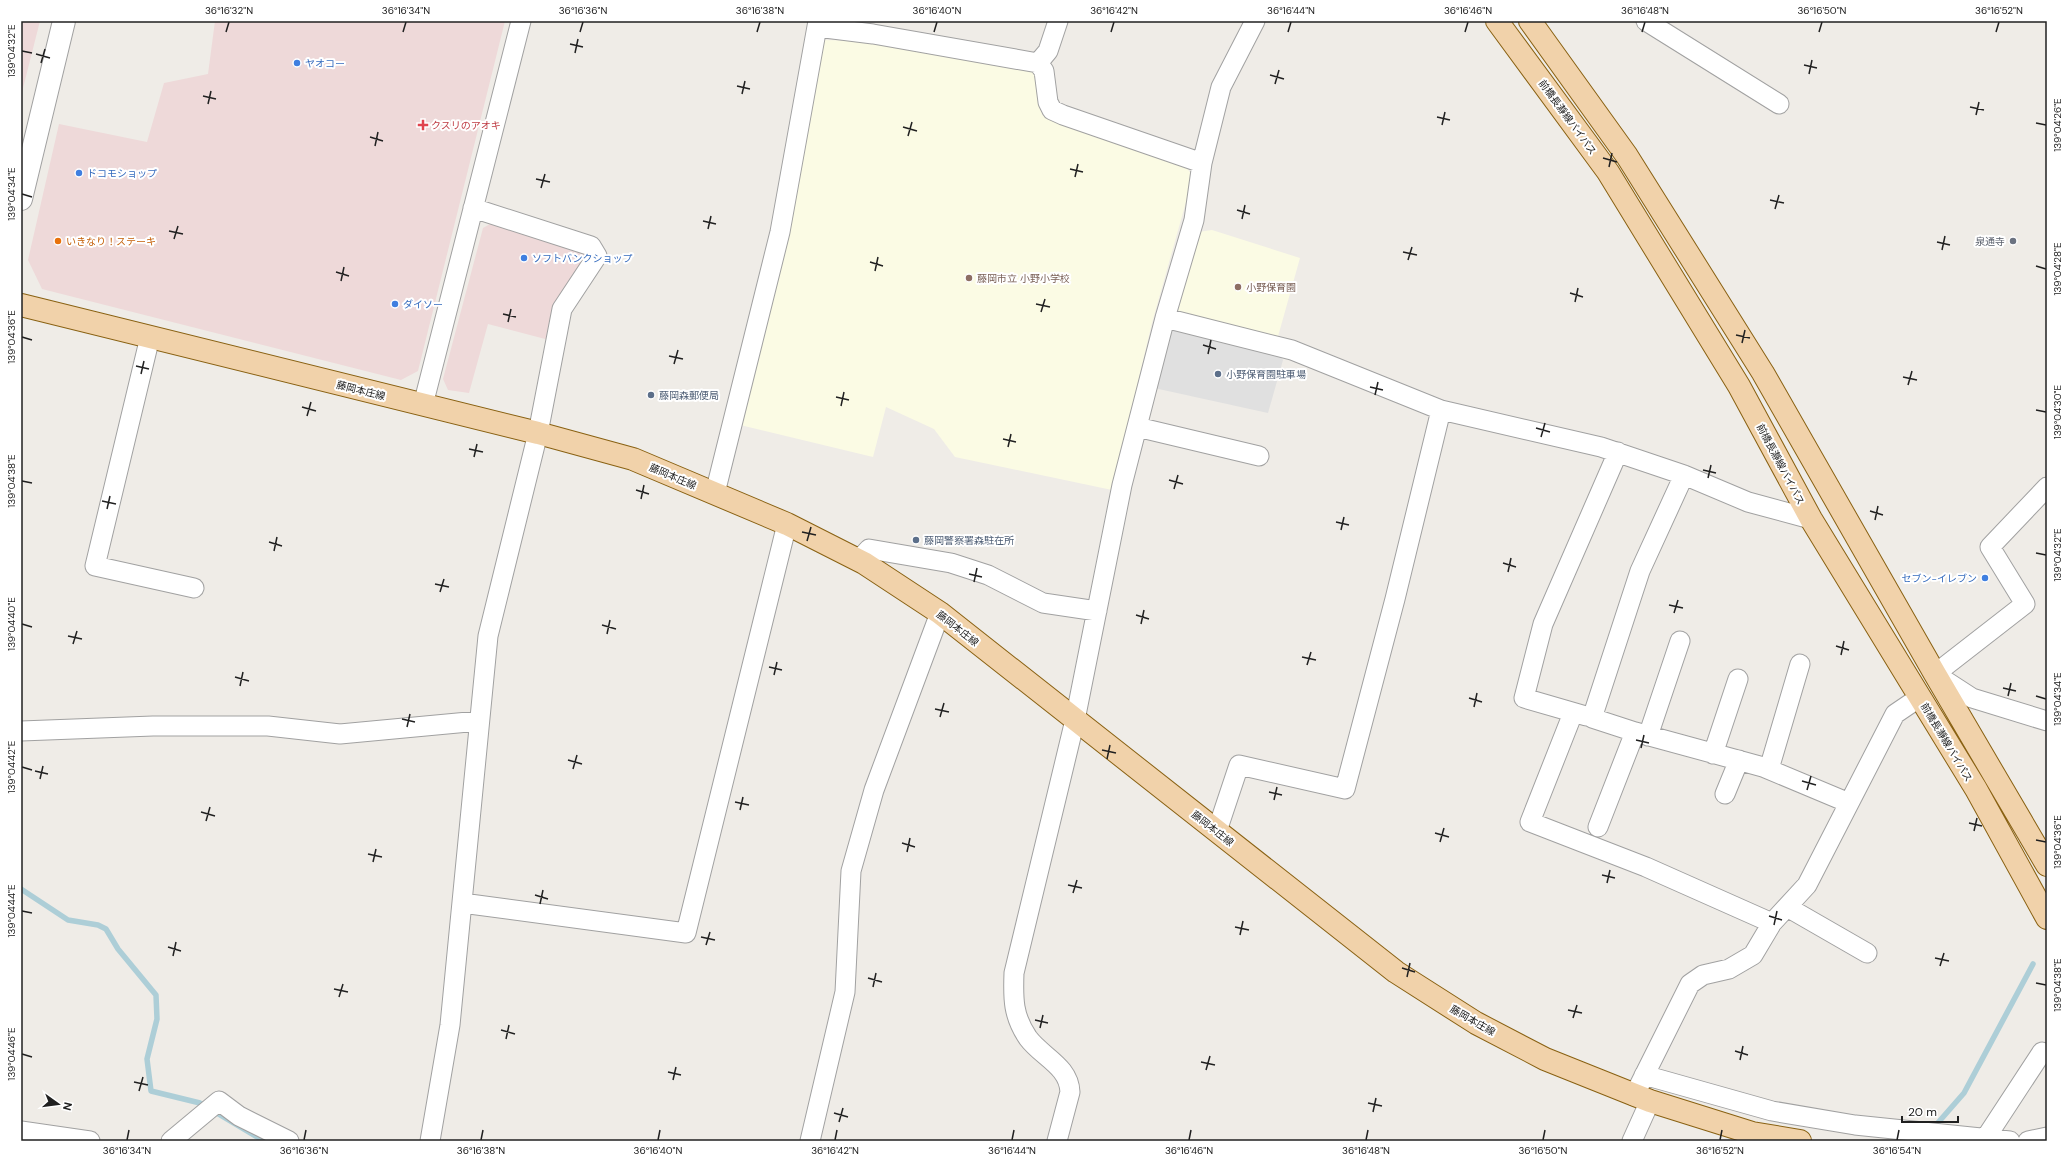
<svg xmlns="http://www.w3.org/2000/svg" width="2068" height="1162" font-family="'DM Sans','Noto Sans JP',sans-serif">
<rect width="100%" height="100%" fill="#efece7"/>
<path fill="#eed9d9" d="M21,21H40L21,96Z
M215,21H505L418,371L401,380L42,289L28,260L59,124L147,142L164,83L208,74Z
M490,224L584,252L586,261L549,340L488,324L469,393L448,390L443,379L483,228Z"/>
<path fill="#fbfbe4" d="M822,40L865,41L1038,69L1042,115L1183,162L1193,177L1152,323L1112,490L955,457L934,429L886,407L873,457L736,424Z
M1212,230L1300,258L1277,340L1177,316L1198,232Z"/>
<path fill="#e0e0e0" d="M1169,325L1278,353L1283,360L1268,413L1154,388Z"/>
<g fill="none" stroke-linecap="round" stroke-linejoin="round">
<path stroke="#adced7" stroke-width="5.5" d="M21,889L68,920L98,925L106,929L118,949L156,995L157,1019L147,1059L151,1091L200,1103L264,1141
M1936,1125L1964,1093L2033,964"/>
<g stroke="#a1a1a1" stroke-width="21">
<path id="minor" d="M1646,21L1779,104
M817,27L873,34L1038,63L1044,71L1048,102L1052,110L1063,115L1202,163
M1038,63L1048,51L1058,21
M1165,318L1292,350L1441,410L1601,447L1684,475L1748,502L1811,519
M150,337L95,566L194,588
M423,405L521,21
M1137,427L1259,456
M1684,475L1640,571L1592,718L1635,732L1763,767L1849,803
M2047,487L1990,547L2025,604L1935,674L1972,698L2047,721
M715,493L780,232L818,21
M858,561L869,549L951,563L988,575L1043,603L1097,611
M1573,713L1530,822L1646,867L1772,923
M1586,716L1524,698L1543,624L1618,452
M21,731L153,726H268L340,734L479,721
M1648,736L1680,641
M1713,754L1738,679
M1769,769L1800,664
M1725,794L1739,760
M1598,827L1635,732
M1217,831L1239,765L1345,789L1395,599L1441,410
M462,903L686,933L787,524
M1787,907L1867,953
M1644,1075L1772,1111L1855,1125L2010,1141
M1634,1096L1690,984L1703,975L1729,969L1753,955L1772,923L1807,885L1895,714L1920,697
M21,1131L90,1141
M1985,1139L2042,1052
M171,1141L219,1101L239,1116L289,1141
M430,1141L450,1025L488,636L538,433L562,309L597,256L591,246L473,208
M810,1141L845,992L851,871L874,790L940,613
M1057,1141L1070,1092C1069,1066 1042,1057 1028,1038C1013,1016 1013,999 1014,973L1075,720L1122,485L1165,318L1194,220L1202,163L1221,87L1255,21
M1632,1141L1650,1101
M2028,1141L2047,1137"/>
</g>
<g stroke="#a1a1a1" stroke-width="24">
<path id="tertiary" d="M21,199L64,21"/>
</g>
<g stroke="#896112" stroke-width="24">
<path id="primary" d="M1497,21L1608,172L1739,386L1811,519L1976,789L2047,918
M1530,21L1627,156L1763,373L1935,674L2047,865
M21,305L538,433L633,459L787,524L864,563L940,613L1396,972L1476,1023L1545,1059L1650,1101L1752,1133L1800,1141"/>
</g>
<use href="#minor" stroke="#fff" stroke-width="19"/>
<use href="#tertiary" stroke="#fff" stroke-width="22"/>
<use href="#primary" stroke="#f1d2aa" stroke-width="22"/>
</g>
<path fill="none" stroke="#202020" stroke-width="1.5" d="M226,32L229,22M403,32L406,22M580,32L583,22M757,32L760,22M934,32L937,22M1111,32L1114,22M1288,32L1291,22M1465,32L1468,22M1642,32L1645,22M1819,32L1822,22M1996,32L1999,22M570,44L583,47M22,51L32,53M575,53L578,39M36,54L50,58M41,63L45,49M1804,65L1817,68M1809,74L1812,60M1270,75L1284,79M1275,84L1279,70M737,86L750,89M742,94L745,81M203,96L216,99M208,104L211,91M1970,107L1984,110M1976,115L1979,102M1437,117L1450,120M2036,123L2046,125M1442,125L1445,112M903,127L917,131M908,136L912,122M370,137L383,141M375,146L378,132M1603,158L1617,162M1609,167L1612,153M1070,169L1083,172M1075,177L1078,164M536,179L550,182M541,188L545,174M22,194L32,197M1770,200L1784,203M1775,209L1779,195M1237,210L1250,214M1242,219L1245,205M703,221L716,224M708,229L711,216M169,231L183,234M174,239L178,226M1937,242L1950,245M1942,250L1945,236M1403,252L1417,255M1408,260L1412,247M870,262L883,266M2036,266L2046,269M875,271L878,257M336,272L349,276M341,281L344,267M1570,293L1583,297M1575,302L1578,288M1036,304L1050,307M1041,312L1045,299M503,314L516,317M508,322L511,309M1736,335L1750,338M22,337L32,340M1742,343L1745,330M1203,345L1216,349M1208,354L1211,340M669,356L683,359M674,364L678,350M136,366L149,369M141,374L144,361M1903,377L1917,380M1908,385L1912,371M1370,387L1383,390M1375,395L1378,382M836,397L849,400M841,406L844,392M302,407L316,411M2036,410L2046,412M307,416L311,402M1536,428L1550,432M1541,437L1545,423M1003,439L1016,442M1008,447L1011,434M469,449L483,452M474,457L477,444M1703,470L1716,473M1708,478L1711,465M1169,480L1183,484M22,481L32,483M1174,489L1178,475M636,490L649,494M641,499L644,485M102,501L116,504M107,509L110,496M1870,511L1883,515M1875,520L1878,506M1336,522L1349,525M1341,530L1344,517M802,532L816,535M807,541L811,527M269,542L282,546M274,551L277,537M2036,553L2046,555M1503,563L1516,567M1508,572L1511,558M969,574L982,577M974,582L977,568M435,584L449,587M440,592L444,579M1669,605L1683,608M1674,613L1678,600M1136,615L1149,619M22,624L32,627M1141,624L1144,610M602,625L616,629M607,634L610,620M68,636L82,639M73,644L77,631M1836,646L1849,650M1841,655L1844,641M1302,657L1316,660M1307,665L1311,652M769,667L782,670M774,675L777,662M235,677L249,681M240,686L243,672M2003,688L2016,691M2008,696L2011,683M2036,696L2046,699M1469,698L1482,702M1474,707L1477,693M935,709L949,712M940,717L944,703M402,719L415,722M407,727L410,714M1636,740L1649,743M1641,748L1644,735M1102,750L1116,753M1107,759L1110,745M568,760L582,764M22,767L32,770M573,769L577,755M35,771L48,774M40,779L43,766M1802,781L1816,785M1807,790L1811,776M1269,792L1282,795M1274,800L1277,787M735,802L749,805M740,810L743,797M201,812L215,816M206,821L210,807M1969,823L1982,826M1974,831L1977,818M1435,833L1449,837M2036,840L2046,842M1440,842L1444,828M902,843L915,847M907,852L910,838M368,854L382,857M373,862L376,849M1602,875L1615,878M1607,883L1610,870M1068,885L1082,888M1073,893L1077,880M535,895L548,899M540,904L543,890M22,911L32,913M1769,916L1782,920M1774,925L1777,911M1235,927L1249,930M1240,935L1243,921M701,937L715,940M706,945L710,932M168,947L181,951M173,956L176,942M1935,958L1949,961M1940,966L1944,953M1402,968L1415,972M1407,977L1410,963M868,978L882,982M2036,983L2046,985M873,987L876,973M334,989L348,992M339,997L343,984M1568,1010L1582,1013M1573,1018L1577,1005M1035,1020L1048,1023M1040,1028L1043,1015M501,1030L515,1034M506,1039L509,1025M1735,1051L1748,1055M22,1054L32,1057M1740,1060L1743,1046M1201,1062L1215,1065M1206,1070L1210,1056M668,1072L681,1075M673,1080L676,1067M134,1082L148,1085M139,1091L143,1077M1368,1103L1382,1106M1373,1112L1376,1098M834,1113L848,1117M839,1122L843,1108M127,1140L129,1130M304,1140L306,1130M481,1140L483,1130M658,1140L660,1130M835,1140L837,1130M1012,1140L1014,1130M1189,1140L1191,1130M1366,1140L1368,1130M1543,1140L1545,1130M1720,1140L1722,1130M1897,1140L1899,1130"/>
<g fill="#3f7fe0" stroke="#fff" stroke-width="1.5">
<circle cx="297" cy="63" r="4"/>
<circle cx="79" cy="173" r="4"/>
<circle cx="524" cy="258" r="4"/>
<circle cx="395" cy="304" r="4"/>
<circle cx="1985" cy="578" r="4"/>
</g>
<path fill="#e0444e" stroke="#fff" stroke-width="1.5" d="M421 119h4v4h4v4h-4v4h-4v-4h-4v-4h4z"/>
<circle fill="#e8710a" stroke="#fff" stroke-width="1.5" cx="58" cy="241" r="4"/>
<circle fill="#6b7280" stroke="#fff" stroke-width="1.5" cx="2013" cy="241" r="4"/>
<g fill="#8d6e63" stroke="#fff" stroke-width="1.5">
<circle cx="969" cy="278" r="4"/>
<circle cx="1238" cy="287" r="4"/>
</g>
<g fill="#5c6f8a" stroke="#fff" stroke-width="1.5">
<circle cx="1218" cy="374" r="4"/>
<circle cx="651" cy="395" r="4"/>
<circle cx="916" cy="540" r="4"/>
</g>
<g text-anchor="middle" stroke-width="4" stroke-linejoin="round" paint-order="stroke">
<g font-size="10" fill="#366cbe" stroke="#fff" text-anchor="start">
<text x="305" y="67">ヤオコー</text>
<text x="87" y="177">ドコモショップ</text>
<text x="532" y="262">ソフトバンクショップ</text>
<text x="403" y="308">ダイソー</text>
<text x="1977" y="582" text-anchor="end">セブン-イレブン</text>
</g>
<g font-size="10" fill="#202020" stroke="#fff">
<text transform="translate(1568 117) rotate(54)" y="4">前橋長瀞線バイパス</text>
<text transform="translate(361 390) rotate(14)" y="4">藤岡本庄線</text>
<text transform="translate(1781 464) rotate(62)" y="4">前橋長瀞線バイパス</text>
<text transform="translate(673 476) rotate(23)" y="4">藤岡本庄線</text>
<text transform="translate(958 628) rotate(38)" y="4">藤岡本庄線</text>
<text transform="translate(1947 742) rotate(59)" y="4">前橋長瀞線バイパス</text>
<text transform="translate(1213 828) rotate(38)" y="4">藤岡本庄線</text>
<text transform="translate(1473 1020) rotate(30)" y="4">藤岡本庄線</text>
</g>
<g font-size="10" fill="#be3a42" stroke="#fff" text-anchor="start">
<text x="431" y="129">クスリのアオキ</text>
</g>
<g font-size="10" fill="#c56008" stroke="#fff" text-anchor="start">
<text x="66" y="245">いきなり！ステーキ</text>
</g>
<g font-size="10" fill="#5b616d" stroke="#fff" text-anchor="end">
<text x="2005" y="245">泉通寺</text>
</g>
<g font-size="10" fill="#785e54" stroke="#fff" text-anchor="start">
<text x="977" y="282">藤岡市立 小野小学校</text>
<text x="1246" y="291">小野保育園</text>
</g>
<g font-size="10" fill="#4e5e75" stroke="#fff" text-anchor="start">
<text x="1226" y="378">小野保育園駐車場</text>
<text x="659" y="399">藤岡森郵便局</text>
<text x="924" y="544">藤岡警察署森駐在所</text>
</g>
</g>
<rect width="2068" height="1162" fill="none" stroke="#ffffff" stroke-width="44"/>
<g transform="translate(58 1104) rotate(104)" stroke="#ffffff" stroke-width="3" paint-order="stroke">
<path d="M0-3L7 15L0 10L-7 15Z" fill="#202020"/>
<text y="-6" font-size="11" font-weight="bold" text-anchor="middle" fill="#202020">N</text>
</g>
<path d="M1902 1116v6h56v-6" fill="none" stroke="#202020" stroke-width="2"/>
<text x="1908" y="1116" font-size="12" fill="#202020" stroke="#ffffff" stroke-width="3" paint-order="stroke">20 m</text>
<rect x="22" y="22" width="2024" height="1118" fill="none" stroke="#202020" stroke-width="1.5"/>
<g font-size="10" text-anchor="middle" fill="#202020">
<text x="229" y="14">36°16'32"N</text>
<text x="406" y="14">36°16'34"N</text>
<text x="583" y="14">36°16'36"N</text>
<text x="760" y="14">36°16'38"N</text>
<text x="937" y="14">36°16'40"N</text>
<text x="1114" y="14">36°16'42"N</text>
<text x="1291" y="14">36°16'44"N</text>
<text x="1468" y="14">36°16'46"N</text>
<text x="1645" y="14">36°16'48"N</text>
<text x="1822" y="14">36°16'50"N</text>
<text x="1999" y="14">36°16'52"N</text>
<text transform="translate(11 51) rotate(-90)" y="4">139°04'32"E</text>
<text transform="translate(2057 125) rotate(-90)" y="4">139°04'26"E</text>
<text transform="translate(11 194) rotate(-90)" y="4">139°04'34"E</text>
<text transform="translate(2057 269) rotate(-90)" y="4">139°04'28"E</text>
<text transform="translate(11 337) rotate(-90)" y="4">139°04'36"E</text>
<text transform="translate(2057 412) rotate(-90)" y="4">139°04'30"E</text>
<text transform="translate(11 481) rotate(-90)" y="4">139°04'38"E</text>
<text transform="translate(2057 555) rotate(-90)" y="4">139°04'32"E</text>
<text transform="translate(11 624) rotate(-90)" y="4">139°04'40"E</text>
<text transform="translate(2057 699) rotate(-90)" y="4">139°04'34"E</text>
<text transform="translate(11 767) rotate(-90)" y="4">139°04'42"E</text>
<text transform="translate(2057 842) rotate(-90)" y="4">139°04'36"E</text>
<text transform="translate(11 911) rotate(-90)" y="4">139°04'44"E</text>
<text transform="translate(2057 985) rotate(-90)" y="4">139°04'38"E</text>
<text transform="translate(11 1054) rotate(-90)" y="4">139°04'46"E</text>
<text x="127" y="1154">36°16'34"N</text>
<text x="304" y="1154">36°16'36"N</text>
<text x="481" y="1154">36°16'38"N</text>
<text x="658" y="1154">36°16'40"N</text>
<text x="835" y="1154">36°16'42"N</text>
<text x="1012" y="1154">36°16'44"N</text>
<text x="1189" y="1154">36°16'46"N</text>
<text x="1366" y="1154">36°16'48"N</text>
<text x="1543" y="1154">36°16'50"N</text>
<text x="1720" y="1154">36°16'52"N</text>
<text x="1897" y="1154">36°16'54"N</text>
</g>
</svg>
